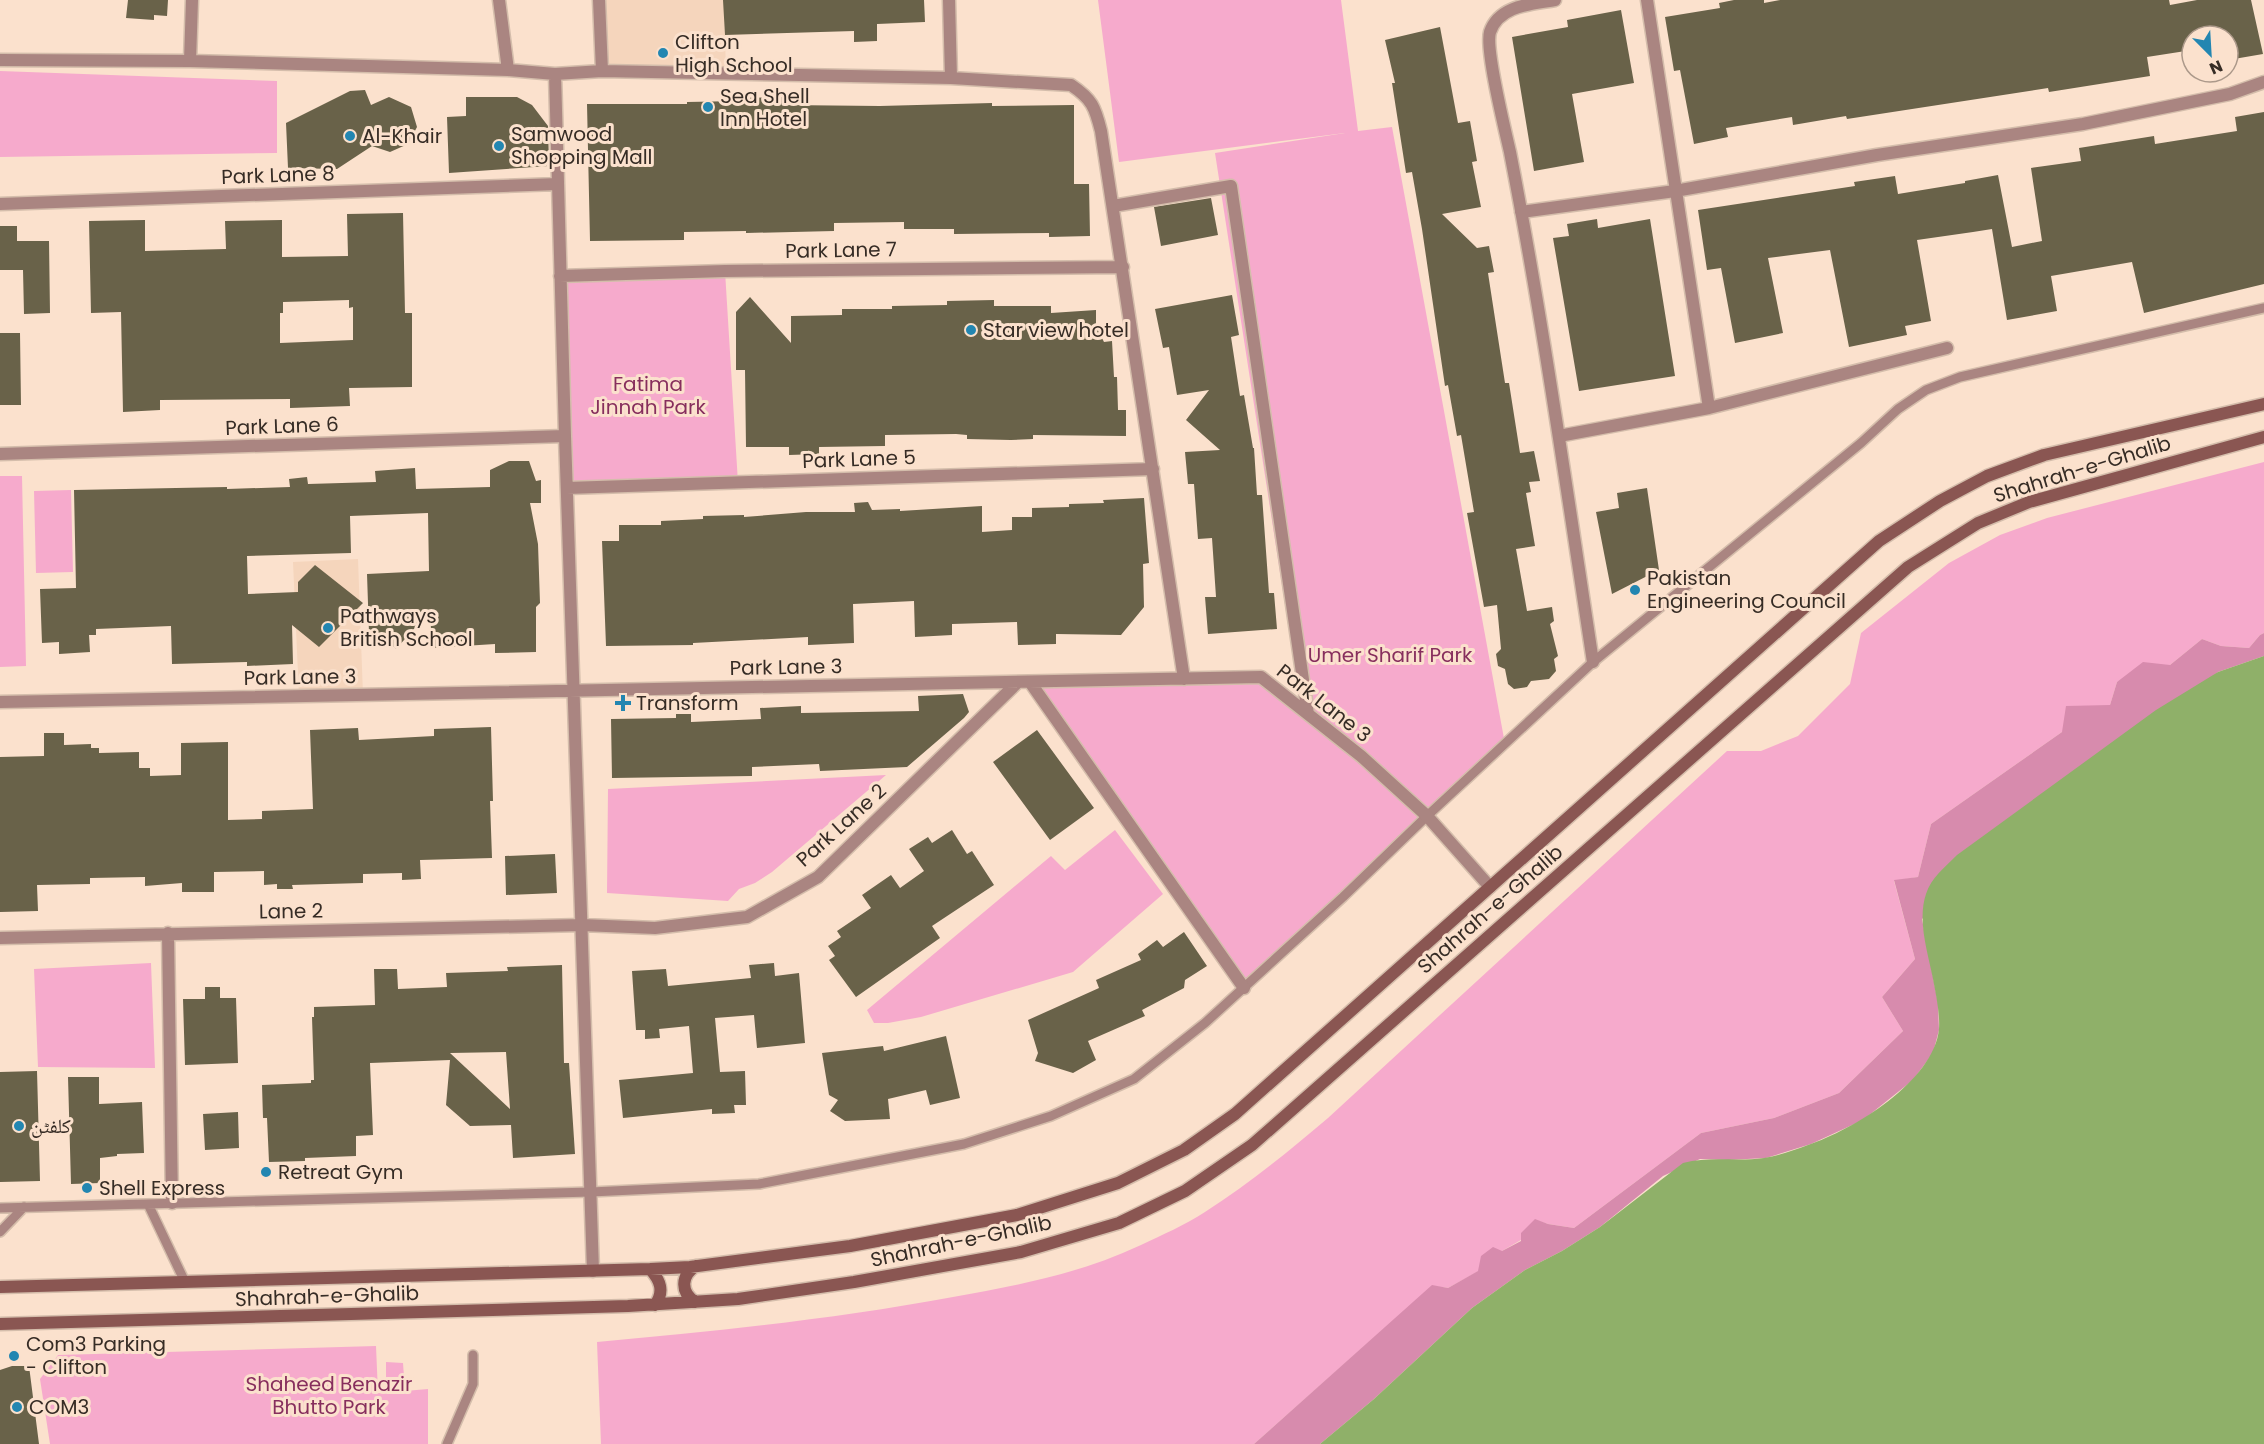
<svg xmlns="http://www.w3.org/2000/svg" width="2264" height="1444" font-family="Poppins,'Noto Naskh Arabic',sans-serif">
<rect width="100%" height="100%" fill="#fbe1cd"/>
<path fill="#f5d5bc" d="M599,0H724L726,73L602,71Z
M358,559L363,695L299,696L293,562Z"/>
<path fill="#f6aacc" d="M1098,0H1341L1358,131L1392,127L1505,744L1249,983L1036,682L1261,677L1301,708L1215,153L1345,133L1119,162Z
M0,71L277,81V153L0,157Z
M725,271L738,483L567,488L560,276Z
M2264,462V633L2260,635L2249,648L2221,646L2202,639L2170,665L2117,682L2110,705L2062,732L1931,824L1918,877L1894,881L1915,959L1882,997L1903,1031L1839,1093L1774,1118L1701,1133L1574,1228L1548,1224L1535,1220L1521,1240L1502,1251L1479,1271L1448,1288L1432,1286L1254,1444H601L597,1342C717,1331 835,1319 953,1297C1019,1285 1079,1274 1141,1245C1162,1235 1185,1225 1205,1212C1249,1184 1289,1151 1328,1118L1727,751H1761L1798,736L1850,684L1861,633L1949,563L2000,535L2047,518Z
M0,476H22L26,666L0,667Z
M71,490L73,572L36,573L34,491Z
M886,775L772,872L755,883L739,889L728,901L607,893L608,789Z
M1115,830L1163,894L1073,972L921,1017L888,1023H874L867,1010L1051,856L1065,870Z
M151,963L155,1068L38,1067L34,969Z
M376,1346L378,1393L386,1392V1362L403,1363L405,1391L428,1389V1444H50L40,1379L58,1355Z"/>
<path fill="#d78bad" d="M2264,633V656L2218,672L1922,919L1938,1003L1939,1030L1933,1053L1913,1080L1863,1120L1811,1144L1766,1158L1728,1160L1700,1159L1663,1176L1600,1227L1562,1251L1525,1270L1472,1308L1374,1399L1320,1444H1254L1432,1285L1448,1288L1478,1271L1481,1256L1493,1247L1502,1251L1521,1241V1233L1535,1219L1548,1224L1574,1228L1701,1133L1774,1118L1839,1093L1903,1031L1882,997L1915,959L1894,880L1918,877L1931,824L2062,732L2066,706L2110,705L2117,682L2143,662L2170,665L2202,639L2221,646L2249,648L2260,635Z"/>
<path fill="#8fb069" d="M2264,656V1444H1320L1374,1399L1472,1308L1525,1270L1562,1251L1600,1227L1683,1163C1710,1156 1737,1162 1764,1158C1779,1156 1794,1150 1808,1145C1853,1130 1934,1081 1939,1029C1940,1013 1936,995 1933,979C1928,953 1917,921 1926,894C1931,878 1945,867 1957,855L2156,710L2218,672Z"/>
<path fill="#696249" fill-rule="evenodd" d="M128,0H168L167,16L154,15V20L126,18Z
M723,0H924L925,22L877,24V41L854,42V31L725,35Z
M1734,0H1764V3L1780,0H2169L2170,5L2197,0H2251L2263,54L2228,60V36H2192V50L2147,57L2150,76L2049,92L2048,88L1847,119L1846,116L1793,125L1792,117L1726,128L1728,137L1694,144L1680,70L1674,71L1665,17L1720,8L1719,3Z
M1621,10L1634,83L1572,94L1584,162L1534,171L1512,37L1568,27L1567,20Z
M1440,27L1458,123L1470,121L1477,161L1472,162L1481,207L1442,214L1477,248L1489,246L1494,272L1488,273L1496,325L1505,383H1509L1520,453L1534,451L1540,481L1529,482L1531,492L1526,493L1535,546L1516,549L1527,611L1552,607L1554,621L1550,624L1558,656L1554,659L1556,671L1549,679L1531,681L1527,687L1514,689L1508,684L1505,669L1498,666L1496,654L1501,649L1497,605L1484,607L1467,513L1474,512L1461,435L1457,436L1448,385L1445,386L1422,229L1412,172L1406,173L1392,83H1395L1385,40Z
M365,90L371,105L389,97L411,107L417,127L408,144L390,152L372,146L337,169L288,168L286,123L350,91Z
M466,97H517L532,105L548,126L549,166L449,173L447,117L466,116Z
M784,97V105L880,106L992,103V106L1074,105V184H1089L1090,236L1049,237V233L954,234V229H904V222L834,223V231L746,233V231L684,232V240L590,241L587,104H687V102L739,101V98Z
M2264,112V284L2144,313L2132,262L2051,276L2057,311L2007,320L1992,229L1973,232L1917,240L1931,321L1905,326L1907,335L1849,347L1830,250L1768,258L1783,333L1735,343L1721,268L1707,270L1698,210L1855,186L1854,182L1895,176L1898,194L1965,183V181L1998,175L2012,247L2042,241L2031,168L2081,161L2079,148L2154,136L2155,144L2237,131L2235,117Z
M1211,198L1218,235L1161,246L1154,207Z
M403,213L405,313H412V387L349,388L350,406L290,408V399L160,400V410L123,412L121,312L91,313L89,221L145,220V251L226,249L225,221L282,220V257L348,256L347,214ZM349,300V308L353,307V340L280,343V313H283V302Z
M1597,219L1598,228L1650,219L1675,376L1579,391L1553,238L1569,236L1567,224Z
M0,226H17V241H49L50,313L24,314L23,270H0Z
M1232,295L1239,335L1231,337L1240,396L1244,395L1253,448H1254L1257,495H1262L1269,593H1274L1277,629L1208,634L1205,597H1216L1212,538L1198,539L1194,484H1188L1185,452L1220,450L1186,420L1209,390L1177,395L1169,347L1163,348L1155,309Z
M750,297L791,343V316L842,315V309H892V306L947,305V301L994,300V306H1051V313L1096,310V326L1104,342L1112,341L1114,377H1117L1118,410H1126V436L1033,435V439L1011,440L967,439V435L956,434L885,435V446L819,447V454L789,455V447H746L745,370H736V312Z
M0,333H20L21,405H0Z
M509,461H529L536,481L541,480V503H530L538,544L540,603L536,607V652L495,653V644L432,648L430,611L396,649L380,633H369L367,574L429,571L428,513L350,516L351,553L247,556L248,594L298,592V582L315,565L363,603L319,647L292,625L293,664L247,666V662L172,664L171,626L96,629V635H89L90,652L59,654V642L42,643L40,589L76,588L74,490L227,487V489L290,487L289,479L307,477L308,484L376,482L375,471L415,468L416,489L490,487V470Z
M1647,488L1659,570L1612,594L1596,512L1619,508L1617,493Z
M1144,498L1149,563L1143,564L1144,607L1121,635L1056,634V644L1018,645L1017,622L952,624V635L915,637L914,601L853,604L854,643L808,645V637L693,643V645L606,646L602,541H619V525H661V521L703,519V516L744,515V517L806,512H855L854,503L868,502L872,510L900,509V511L982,506V532L1012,530V517H1032V508L1069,507V504L1104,503L1103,500Z
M963,694L969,712L964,718L907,767L820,771L819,764L752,767V776L612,778L611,719L676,718V714H691V722L761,719L760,708L801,706V713L919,711L918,696Z
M491,727L493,801H490L492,858L420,860L421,879L402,880V873L363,874V883L292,885L293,889H277V884L264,885V871L214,872V892H182V883L145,886V877L90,878V884L37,885L38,911L0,912V757L44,756V733H64V745L91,744V748H99V753L139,752V768H150V776L181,775V743L228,742V820L262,819V811L313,809L310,730L358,728L359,740L434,736V729Z
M1037,730L1094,808L1050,840L993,762Z
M952,830L967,854L972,851L994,885L932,926L940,938L856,997L829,960L835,956L828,946L841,937L837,931L871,908L862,895L891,875L900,888L924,871L909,849L928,837L932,843Z
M555,854L557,893L506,895L505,856Z
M1184,932L1207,966L1185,980L1184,988L1142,1010L1145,1016L1088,1041L1096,1060L1073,1073L1035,1061L1038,1053L1028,1020L1099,988L1096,980L1141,960L1138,954L1157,940L1163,947Z
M774,963L775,976L799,973L805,1043L757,1048L754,1015L715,1018L720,1072L745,1071L746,1105H734L735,1113L712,1114V1109L623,1118L619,1080L693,1073L689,1026L659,1029L660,1038L645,1039V1030H636L632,971L666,969L668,986L751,978L749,965Z
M562,965L564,1063H569L575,1154L513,1158L511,1125L470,1126L446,1105L450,1060L370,1063L373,1135L356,1136V1156L305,1158V1161L269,1162L267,1118H263L262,1085L311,1083V1080H314L312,1017H314V1007L375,1005L374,969H397L398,989L447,987L446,973L508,971L507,967ZM506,1052L510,1109L450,1053Z
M205,987H220V998H236L238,1063L185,1065L183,999H205Z
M946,1036L960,1098L930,1105L926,1090L888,1099L890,1119L845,1121L830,1111L838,1100L829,1095L822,1053L883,1046L884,1051Z
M37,1071L40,1181L0,1182V1072Z
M68,1077H99V1104L142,1102L144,1153L117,1154V1156L100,1158V1183L71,1184Z
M238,1112L239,1148L205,1150L203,1114Z
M12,1366H29L39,1444H0V1370Z"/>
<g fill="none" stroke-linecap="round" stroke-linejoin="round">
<g stroke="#d4bdab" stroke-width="12">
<path id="lane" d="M148,1204L185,1282
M0,1208L591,1192L759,1184L964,1144L1051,1116L1134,1079L1205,1023L1343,897L1427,816L1593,662L1861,443L1898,409L1926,390L1960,377L2264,308
M0,1232L24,1207
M447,1444L473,1384V1355"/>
</g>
<g stroke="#d4bdab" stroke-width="15">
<path id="street" d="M499,0L508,70
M599,0L602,71
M949,0L951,78
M1555,0C1532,4 1499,5 1490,32C1485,49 1505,130 1510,152C1543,321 1567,492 1593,662
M1647,0L1709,408
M0,60L190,61L508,70L555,74L602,71L951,78L1071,85C1092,99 1095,107 1101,131L1184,679
M190,61L192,0
M555,74L565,436L593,1271
M0,204L558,184
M1113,206L1231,186L1308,714
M1521,212L1675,191L1877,155L2083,124L2230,94L2264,82
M560,276L725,271L1123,267
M1559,436L1709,408L1947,348
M0,454L565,436
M567,488L1153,469
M1030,682L1244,988
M0,702L1261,677L1361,756L1427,816L1490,887
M168,933L172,1203
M0,938L582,925L655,928L747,917L818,877L1018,682"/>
</g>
<g stroke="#d4bdab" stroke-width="15">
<path id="secondary" d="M650,1269C660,1280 665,1291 655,1305
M0,1287L650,1269L690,1267L850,1246L1017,1215L1118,1183L1184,1150L1235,1114L1879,541L1940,501L1987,476L2044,455L2264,404
M695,1302C680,1292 681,1275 696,1266
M0,1324L628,1306L738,1299L854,1282L1021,1252L1119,1223L1185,1191L1252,1145L1908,567L1978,523L2029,502L2264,437"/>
</g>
<use href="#lane" stroke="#aa8581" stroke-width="9"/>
<use href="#street" stroke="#aa8581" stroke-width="12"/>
<use href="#secondary" stroke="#8a5652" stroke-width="12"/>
</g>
<g fill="#2386b1" stroke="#fbe1cd" stroke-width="2">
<circle cx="663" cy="53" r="6"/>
<circle cx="708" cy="107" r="6"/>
<circle cx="350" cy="136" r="6"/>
<circle cx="499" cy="146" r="6"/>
<circle cx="971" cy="330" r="6"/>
<circle cx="1635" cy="590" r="6"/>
<circle cx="328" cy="628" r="6"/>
<path d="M620 694h6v6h6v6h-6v6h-6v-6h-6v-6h6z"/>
<circle cx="19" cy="1126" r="6"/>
<circle cx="266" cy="1172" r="6"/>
<circle cx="87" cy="1188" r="6"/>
<circle cx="14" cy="1356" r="6"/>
<circle cx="17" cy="1407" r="6"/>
</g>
<g text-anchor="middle" stroke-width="6" stroke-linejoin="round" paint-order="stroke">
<g font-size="20" fill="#362c25" stroke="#fbe1cd" text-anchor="start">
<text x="675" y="49">Clifton<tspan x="675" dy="23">High School</tspan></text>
<text x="720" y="103">Sea Shell<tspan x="720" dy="23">Inn Hotel</tspan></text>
<text x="511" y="141">Samwood<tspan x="511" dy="23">Shopping Mall</tspan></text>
<text x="362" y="143">Al-Khair</text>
<text x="983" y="337">Star view hotel</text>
<text x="1647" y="585">Pakistan<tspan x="1647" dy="23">Engineering Council</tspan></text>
<text x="340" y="623">Pathways<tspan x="340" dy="23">British School</tspan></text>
<text x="636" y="710">Transform</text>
<text x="31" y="1133">کلفٹن</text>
<text x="278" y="1179">Retreat Gym</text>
<text x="99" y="1195">Shell Express</text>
<text x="26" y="1351">Com3 Parking<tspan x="26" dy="23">- Clifton</tspan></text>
<text x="29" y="1414">COM3</text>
</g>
<g font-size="20" fill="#362c25" stroke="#fbe1cd">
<text transform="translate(278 175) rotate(-2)" y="7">Park Lane 8</text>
<text transform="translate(841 250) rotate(-1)" y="7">Park Lane 7</text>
<text transform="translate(282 426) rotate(-2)" y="7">Park Lane 6</text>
<text transform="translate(859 459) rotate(-2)" y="7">Park Lane 5</text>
<text transform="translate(2082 469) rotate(-17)" y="7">Shahrah-e-Ghalib</text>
<text transform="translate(786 667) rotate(-1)" y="7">Park Lane 3</text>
<text transform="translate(300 677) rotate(-1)" y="7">Park Lane 3</text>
<text transform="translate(1324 703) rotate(38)" y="7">Park Lane 3</text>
<text transform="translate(841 825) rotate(-42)" y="7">Park Lane 2</text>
<text transform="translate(1490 909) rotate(-41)" y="7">Shahrah-e-Ghalib</text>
<text transform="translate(291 911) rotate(-1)" y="7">Lane 2</text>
<text transform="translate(961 1241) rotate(-12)" y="7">Shahrah-e-Ghalib</text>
<text transform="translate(327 1296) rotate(-2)" y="7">Shahrah-e-Ghalib</text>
</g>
<g font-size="20" fill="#872e5d" stroke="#fbe1cd">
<text x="648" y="391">Fatima<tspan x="648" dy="23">Jinnah Park</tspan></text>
<text x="1390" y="662">Umer Sharif Park</text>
<text x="329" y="1391">Shaheed Benazir<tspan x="329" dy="23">Bhutto Park</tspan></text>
</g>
</g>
<g transform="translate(2210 54) rotate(156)"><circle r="28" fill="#fbe1cd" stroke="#ac998a" stroke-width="1.5"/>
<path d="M0-4.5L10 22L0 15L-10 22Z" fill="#2386b1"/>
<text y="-9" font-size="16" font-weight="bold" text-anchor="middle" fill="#362c25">N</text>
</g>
</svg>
